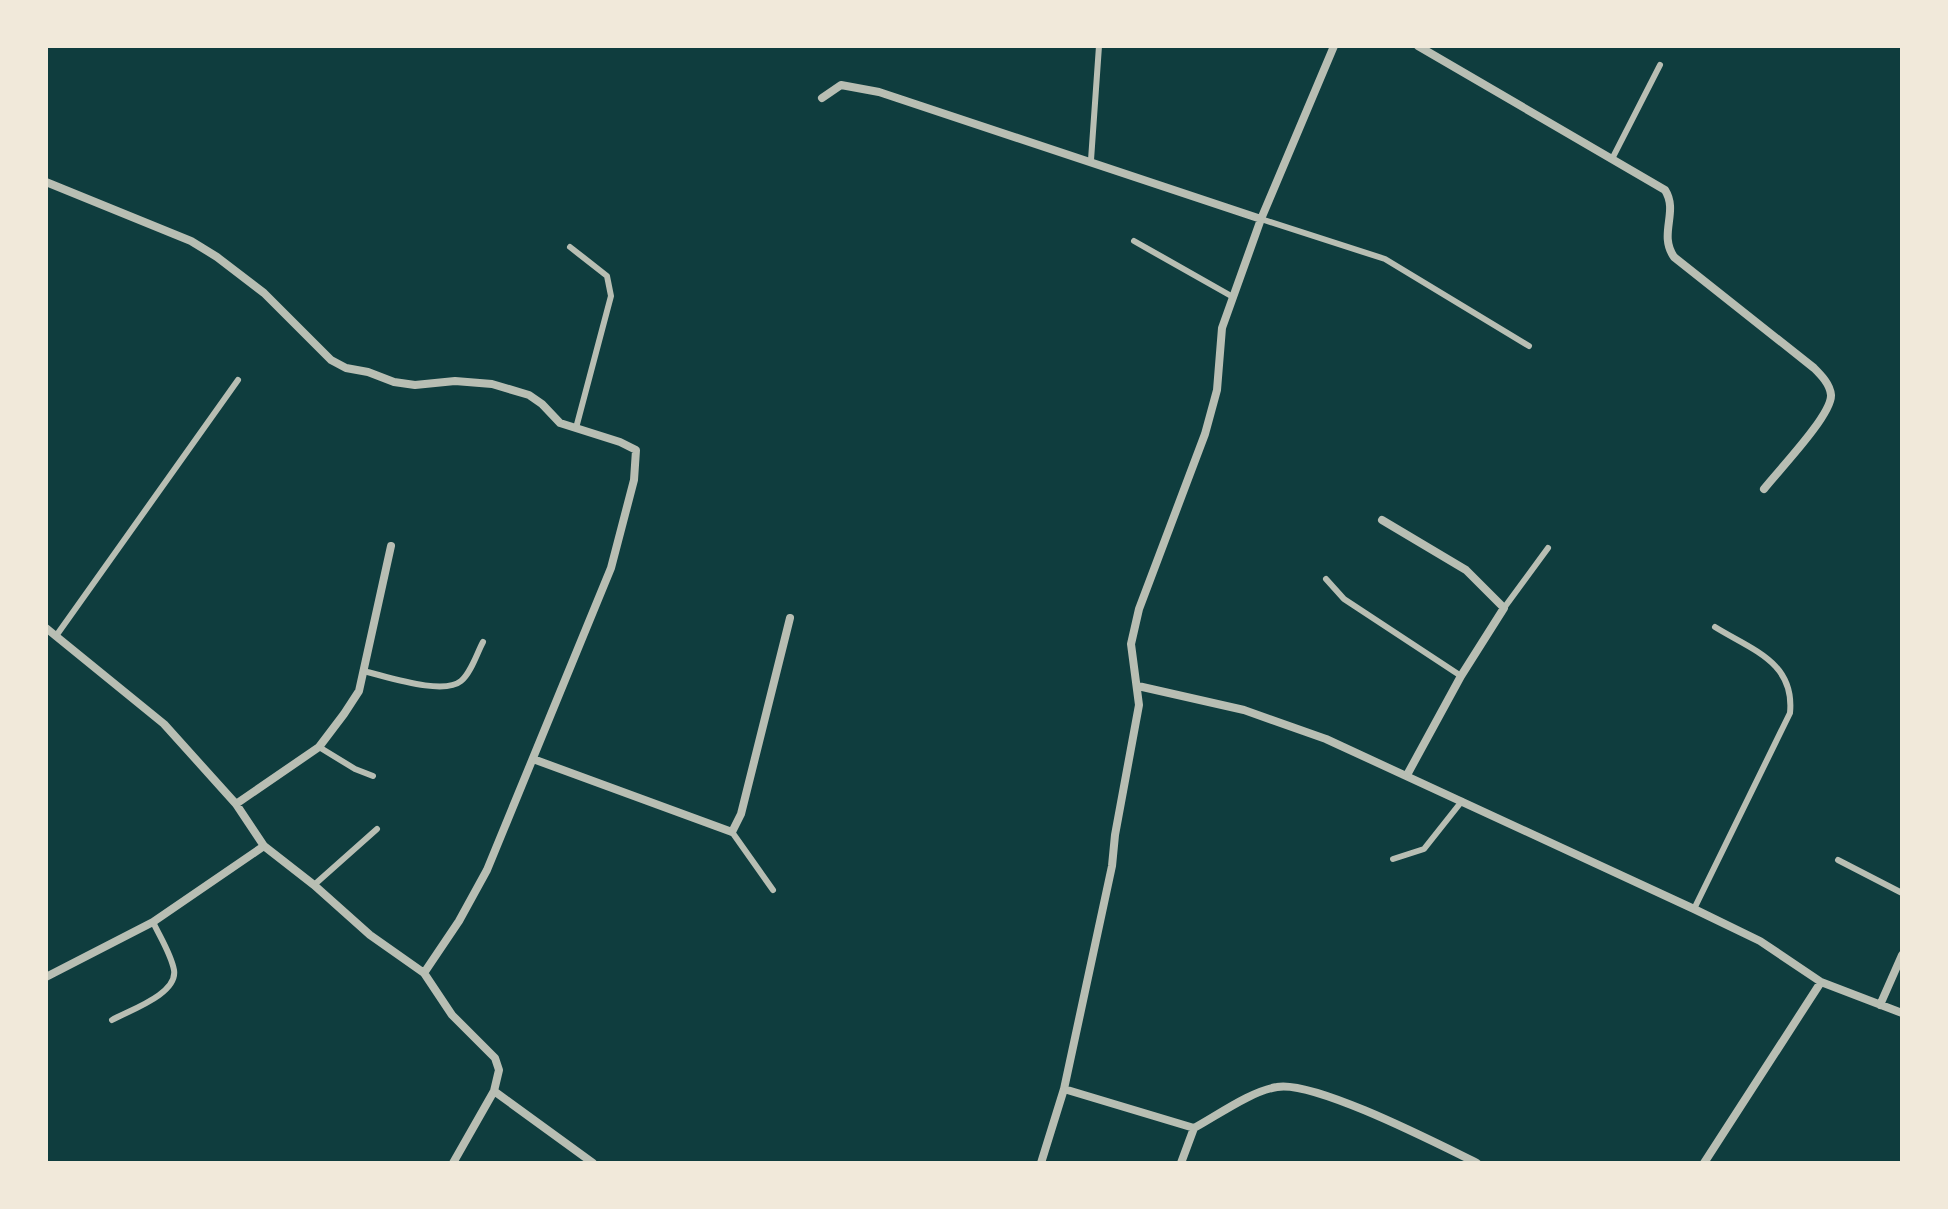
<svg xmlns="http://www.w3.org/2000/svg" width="1948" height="1209" font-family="Lato,sans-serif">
<rect width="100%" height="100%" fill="#0f3d3e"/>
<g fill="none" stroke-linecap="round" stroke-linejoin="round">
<path stroke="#b8beb3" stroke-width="6" d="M1612,159L1660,65
M1091,160L1099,46
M1261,219L1385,259L1529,346
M1134,241L1233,297
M570,247L607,276L611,296L576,428
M1326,579L1344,599L1461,676
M1504,608L1548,548
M56,636L238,380
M363,671C386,676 443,696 461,681C471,673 477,653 483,642
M319,747L355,769L373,776
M732,832L773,890
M1393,859L1424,849L1462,801
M1838,860L1902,893
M314,885L377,829
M1694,909L1790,713C1795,662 1752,650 1715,627
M112,1020C130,1010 178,994 174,970C171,954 160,937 153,922"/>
<path stroke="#b8beb3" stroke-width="8" d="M1418,46L1665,190C1679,212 1658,234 1674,257L1814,368C1821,375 1830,384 1831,395C1832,415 1778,471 1764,489
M822,98L841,85L879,92L1261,219
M46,182L191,241L217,257L264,293L331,360L346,368L368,372L394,382L415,385L455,381L492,384L529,395L542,404L560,423L620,442L636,450L634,480L611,568L487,870L459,921L424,973
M1382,520L1466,570L1504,608L1461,676L1407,775
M46,628L164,724L236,804L264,846L314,885L370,935L424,973L452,1015L495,1058L499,1070L494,1091L593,1163
M1138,686L1244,710L1326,739L1694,909L1760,941L1821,982L1902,1013
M533,759L732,832L741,814L790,618
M236,804L319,747L344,714L359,691L391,546
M46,977L153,922L264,846
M1880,1005L1902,955
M1064,1089L1194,1128C1218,1115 1251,1091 1277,1087C1314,1080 1438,1144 1477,1163
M453,1163L494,1091
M1041,1163L1064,1089L1112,866L1115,835L1139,705L1131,644L1139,609L1205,434L1217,390L1222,328L1261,219L1334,46
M1181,1163L1194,1128
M1704,1163L1821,982"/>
</g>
<rect width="1948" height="1209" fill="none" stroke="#f1e9da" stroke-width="96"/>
</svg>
